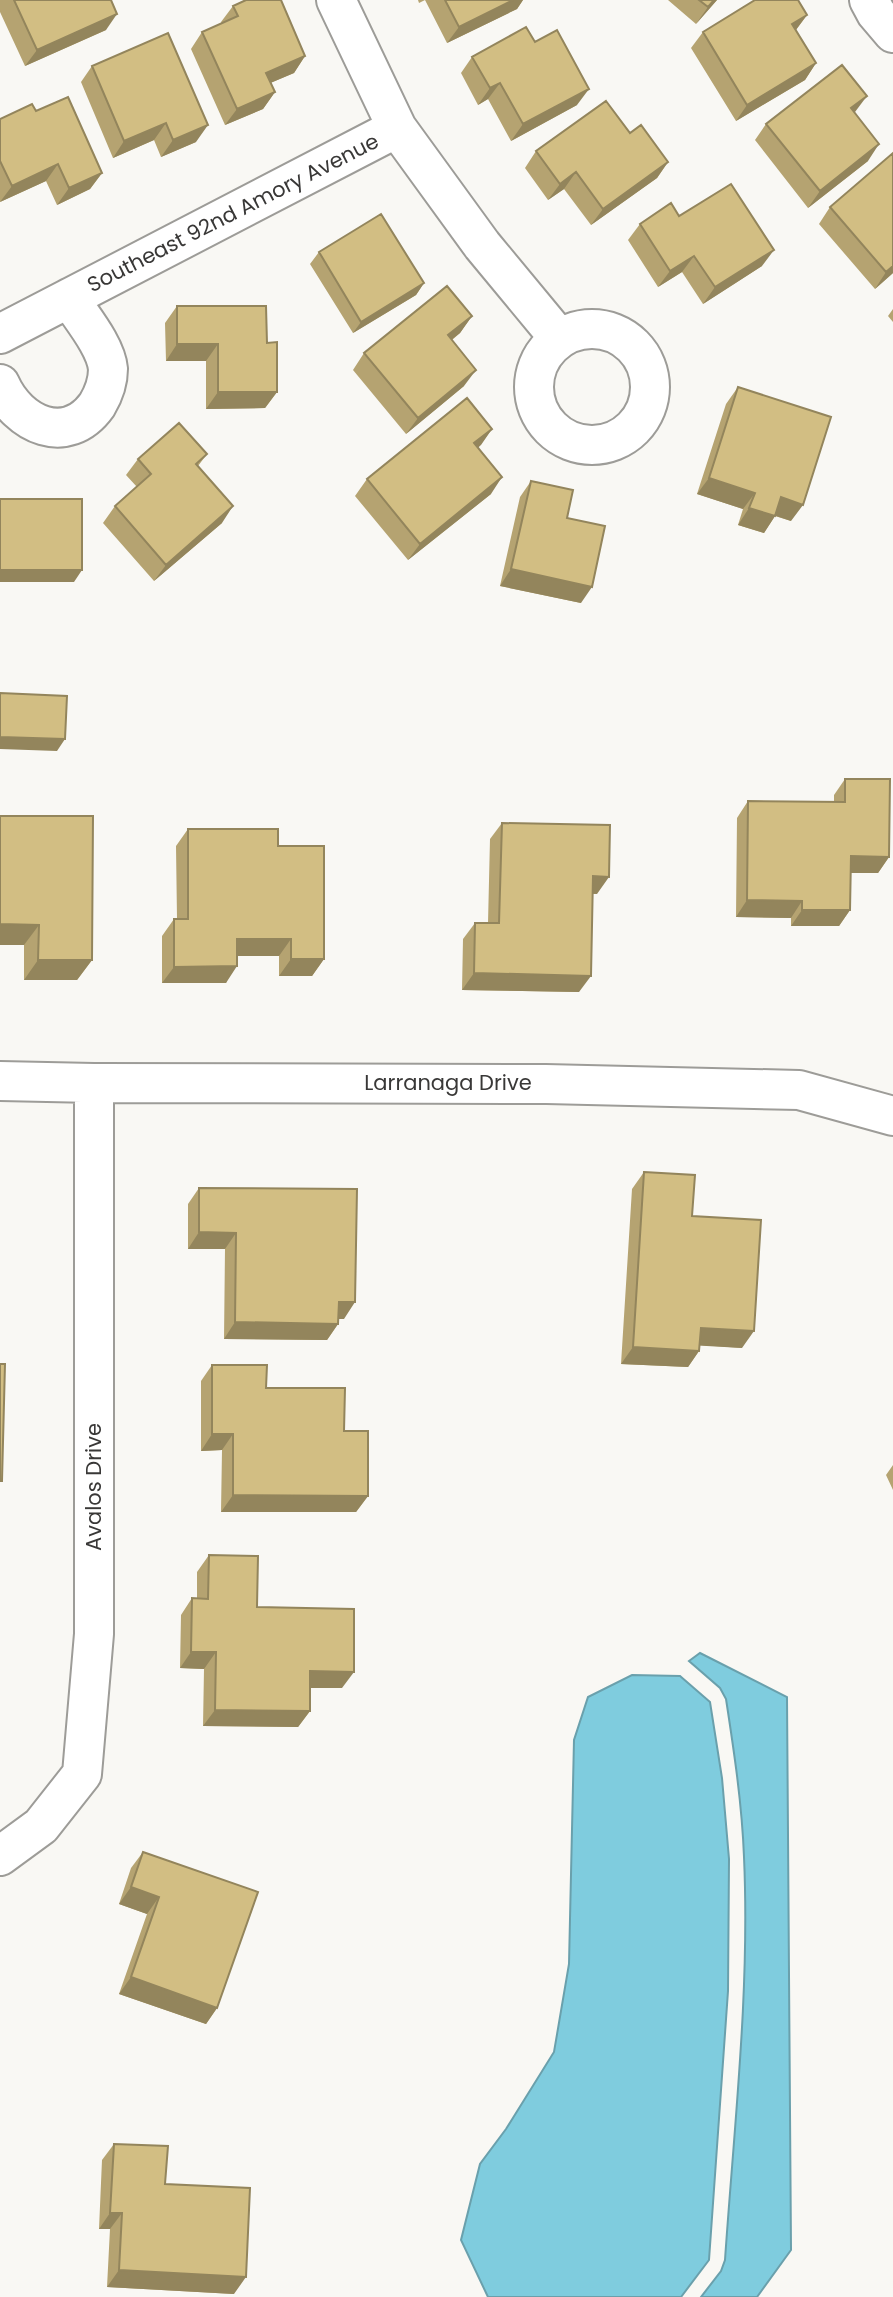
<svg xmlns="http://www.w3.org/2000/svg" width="893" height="2297" font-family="Poppins,sans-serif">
<rect width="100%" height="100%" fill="#f9f8f4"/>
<path fill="#7fccde" stroke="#6aa0ac" stroke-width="2" d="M700,1653L787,1697L791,2250L757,2297H701L721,2271L725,2260C734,2127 750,1991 744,1857C742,1804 734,1751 726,1699L720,1688L689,1661Z
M632,1675L680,1676L710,1702L722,1778L729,1859L728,1991L709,2260L681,2297H488L461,2240L480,2164L506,2129L554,2052L569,1964L574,1740L588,1697Z"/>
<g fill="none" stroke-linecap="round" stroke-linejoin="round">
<g stroke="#9d9c98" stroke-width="42">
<path id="minor" d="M336,0L397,128L482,245L559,338
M869,0L876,13L893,33
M534 387a58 58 0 1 1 116 0a58 58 0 1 1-116 0Z
M0,334L397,128
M0,384C18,425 67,447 97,405C103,395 108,381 108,369C106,346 81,317 69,298
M0,1081L94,1083L546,1084L799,1090L893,1116
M0,1856L41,1826L82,1774L94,1634V1083"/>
</g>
<use href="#minor" stroke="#fff" stroke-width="38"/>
</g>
<path fill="#b5a371" d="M0,0H111L106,30L25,66L0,12Z
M418,0H523L517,9L447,43L425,0L419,3Z
M668,0H717L696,24Z
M233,6L305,56L294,73L270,83L275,92L263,109L225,125L191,49L202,32L222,24L221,22Z
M807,15L796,30L816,63L805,80L736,121L691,48L703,32Z
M535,42L577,105L511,141L488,99L478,105L461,73L472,57Z
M92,66L196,142L161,157L154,140L113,158L81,82Z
M36,111L102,173L90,189L57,205L46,181L0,202V119Z
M854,113L868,161L808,208L755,140L766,124Z
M630,133L668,162L657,178L591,225L564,189L548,200L525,168L536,151Z
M893,153V273L875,289L819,224L830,207Z
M679,216L762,266L703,304L682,272L658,287L628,240L640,224Z
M319,252L424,283L416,295L353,333L310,264Z
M177,306L267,343L277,392L265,408L206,409V361H166L165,323Z
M893,309V322L888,316Z
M472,316L460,333L452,340L464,386L406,434L353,370L364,353Z
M738,387L791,521L775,516L764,533L738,525L743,509L697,494L726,404Z
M492,429L478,448L491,494L408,560L355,496L367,479Z
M207,454L198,466L222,523L154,581L103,523L115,506L137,487L126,475L138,459Z
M531,481L567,518L581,603L500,586L520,497Z
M845,779L889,857L878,873H850V910L839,926H791V918L736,917L737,818L748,801L834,802V795Z
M0,816L92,960L77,980H24V945H0Z
M502,823L597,894H593L579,992L462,990L463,939L475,923H488L490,839Z
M188,829L278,846L324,959L312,976H279V956H237L226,983H162V936L174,919H177L176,846Z
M644,1172L692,1216L742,1348L700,1345L699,1351L688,1367L621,1364L632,1189Z
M199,1188L344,1319H338V1324L327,1340L224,1339L225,1249H188V1204Z
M212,1365L266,1388L344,1431L368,1496L356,1512H221L222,1450L201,1451V1381Z
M893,1465V1490L886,1475Z
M209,1555L257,1607L342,1688H310V1711L298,1727L203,1726L204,1669L180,1668L181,1615L192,1598L197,1599V1572Z
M143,1852L217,2008L206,2024L119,1994L147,1914L119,1904L131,1868Z
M114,2144L165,2184L234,2294L107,2287L110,2229H99L102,2160Z"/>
<path fill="#93855c" d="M513,0H523L517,9L447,43L459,27Z
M714,0H717L696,24L708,7Z
M117,14L106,30L25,66L37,50Z
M807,15L795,31L792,24Z
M305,56L294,73L254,90L266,73Z
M816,63L805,80L736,121L747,105Z
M500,83L488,99L478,105L490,88Z
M589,89L577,105L511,141L523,124Z
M275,92L263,109L225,125L237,109Z
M867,96L855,112L839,125L851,108Z
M166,123L154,140L113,158L124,141Z
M208,125L196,142L161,157L173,140Z
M879,144L868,161L808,208L820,191Z
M668,162L657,178L591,225L603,209Z
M58,164L46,181L0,202L12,186Z
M576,172L564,189L548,200L560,184Z
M102,173L90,189L57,205L69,188Z
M774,250L762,266L703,304L715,287Z
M694,256L682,272L658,287L670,271Z
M893,266V273L875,289L886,272Z
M424,283L416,295L353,333L361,322Z
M472,316L460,333L436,352L448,335Z
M177,344H218L206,361H166Z
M476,370L464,386L406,434L418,418Z
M218,392H277L265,408L206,409Z
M492,429L481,445L463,460L474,443Z
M502,477L491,494L408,560L420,544Z
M709,478L755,493L743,509L697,494Z
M781,497L803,505L791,521L770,514Z
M233,506L222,523L154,581L166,565Z
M749,508L775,516L764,533L738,525Z
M511,569L592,587L581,603L500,586Z
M0,570H82L74,582H0Z
M0,737L65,739L57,751L0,749Z
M851,856L889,857L878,873H839Z
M593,876L609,877L597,894L582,893Z
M747,900L802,901L791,918L736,917Z
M802,910H850L839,926H791Z
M0,924L39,925L24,945H0Z
M237,939H291L279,956H226Z
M291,959H324L312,976H279Z
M38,960H92L77,980H24Z
M237,966L226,983H162L174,967Z
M474,973L591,976L579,992L462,990Z
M199,1232L236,1233L225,1249H188Z
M339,1302H355L344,1319H327Z
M235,1322L338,1324L327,1340L224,1339Z
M701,1328L754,1331L742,1348L689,1345Z
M633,1347L699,1351L688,1367L621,1364Z
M212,1434H233L222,1450L201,1451Z
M233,1495L368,1496L356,1512H221Z
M191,1652H216L204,1669L180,1668Z
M310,1671L354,1672L342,1688H298Z
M215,1710L310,1711L298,1727L203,1726Z
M131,1887L159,1897L147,1914L119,1904Z
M131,1977L217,2008L206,2024L119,1994Z
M110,2213H122L110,2229H99Z
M119,2270L246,2277L234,2294L107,2287Z"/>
<path fill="#d2be83" stroke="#93855c" stroke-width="2" d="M14,0H111L117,14L37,50Z
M246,0H281L305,56L266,73L275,92L237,109L202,32L238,16L233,6Z
M445,0H513L459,27Z
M699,0H714L708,7Z
M755,0H798L807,15L792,24L816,63L747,105L703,32Z
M526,27L535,42L557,30L589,89L523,124L500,83L490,88L472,57Z
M168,33L208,125L173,140L166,123L124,141L92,66Z
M842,65L867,96L851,108L879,144L820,191L766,124Z
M68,97L102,173L69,188L58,164L12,186L0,161V119L32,104L36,111Z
M606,101L630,133L641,125L668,162L603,209L576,172L560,184L536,151Z
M893,153V266L886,272L830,207Z
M731,184L774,250L715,287L694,256L670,271L640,224L671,203L679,216Z
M381,214L424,283L361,322L319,252Z
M447,286L472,316L448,335L476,370L418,418L364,353Z
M177,306H266L267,343L277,342V392H218V344H177Z
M738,387L831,417L803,505L781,497L775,516L749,508L755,493L709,478Z
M467,398L492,429L474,443L502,477L420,544L367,479Z
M179,423L207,454L196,464L233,506L166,565L115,506L151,474L138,459Z
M531,481L573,490L567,518L605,526L592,587L511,569Z
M0,499H82V570H0Z
M0,693L67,696L65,739L0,737Z
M845,779H890L889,857L851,856L850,910H802V901L747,900L748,801L845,802Z
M0,816H93L92,960H38L39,925L0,924Z
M502,823L610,825L609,877L593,876L591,976L474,973L475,923H499Z
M188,829H278V846H324V959H291V939H237V966L174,967V919H188Z
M644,1172L695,1175L692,1216L761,1220L754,1331L701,1328L699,1351L633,1347Z
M199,1188L357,1189L355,1302H339L338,1324L235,1322L236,1233L199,1232Z
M0,1364H5L2,1481H0Z
M212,1365H267L266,1388H345L344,1431H368V1496L233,1495V1434H212Z
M209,1555L258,1556L257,1607L354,1609V1672L310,1671V1711L215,1710L216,1652H191L192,1598L208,1599Z
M143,1852L258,1892L217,2008L131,1977L159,1897L131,1887Z
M114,2144L168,2146L165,2184L250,2188L246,2277L119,2270L122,2213H110Z"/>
<g text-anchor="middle" stroke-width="5" stroke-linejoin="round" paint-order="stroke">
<g font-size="21" fill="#393837" stroke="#fff">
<text transform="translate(233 213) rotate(-27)" y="7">Southeast 92nd Amory Avenue</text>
<text x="448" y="1090">Larranaga Drive</text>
<text transform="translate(94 1487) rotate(-90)" y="7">Avalos Drive</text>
</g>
</g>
</svg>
